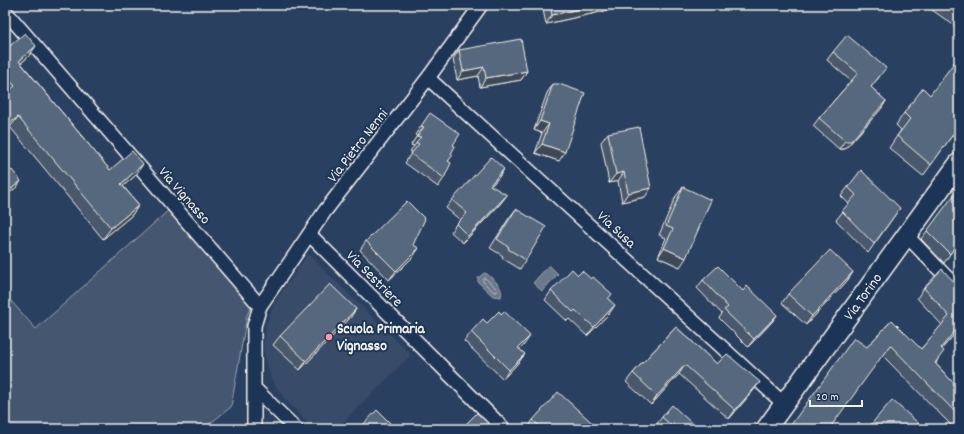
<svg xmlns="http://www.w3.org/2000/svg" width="964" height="434" font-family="Dekko,sans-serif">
<rect width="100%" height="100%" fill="#2a4060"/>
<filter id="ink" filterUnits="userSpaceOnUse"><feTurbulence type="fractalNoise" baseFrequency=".025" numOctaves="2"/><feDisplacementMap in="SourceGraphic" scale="8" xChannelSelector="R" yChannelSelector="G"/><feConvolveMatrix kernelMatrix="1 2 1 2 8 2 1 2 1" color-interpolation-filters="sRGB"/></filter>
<g filter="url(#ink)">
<path fill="#374c69" d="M308,254L411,355L336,429H314L284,398L271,379L263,349L266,325L275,302Z"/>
<path fill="#445771" stroke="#9ca4ac" d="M171,208L252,305L247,315L231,407L203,429H5V306L11,301L36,329Z"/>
<path fill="#6a788a" stroke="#a1a8b0" d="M549,265L558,274L542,291L533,283Z
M484,273L487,274C494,280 504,287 501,297L493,296L478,282V278Z"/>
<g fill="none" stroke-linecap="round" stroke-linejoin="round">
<path stroke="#bdc1c2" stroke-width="1" d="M485,278L497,289V292H494L483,282V280Z"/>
<g stroke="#f4f1e8" stroke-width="16">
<path id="street" d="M5,11L260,306
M428,78L784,404
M309,234L504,429
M906,235L959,290
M254,388L296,429
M254,429V326L260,306L325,211L428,78L481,5"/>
</g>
<g stroke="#f4f1e8" stroke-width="22">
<g id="secondary">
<path id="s1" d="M766,429L959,163"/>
</g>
</g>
<use href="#street" stroke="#1d3557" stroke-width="13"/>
<use href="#secondary" stroke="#1d3557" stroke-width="19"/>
</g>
<path fill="#4a596c" stroke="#f4f1e8" d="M542,5H632L546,24Z
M925,5H959V29Z
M5,50L29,56L21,63L110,170L136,175L123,186L139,205L131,216L103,239L10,127L5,132Z
M459,50L527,71L521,80L480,87L478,76L457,80L453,59Z
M833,52L880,76L871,87L886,101L881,109L845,149H839L813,126L819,118L851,81L827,60Z
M553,84L559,161L535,153L542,133L534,130L547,93Z
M930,95L959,126L923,176L889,148L901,130L896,125L904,113Z
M421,126L453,145L444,178L438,187L405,163L412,152L410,151L414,146L411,145L417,136L415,135Z
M608,133L645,197L622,202L618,181L609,183L601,142Z
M504,169L499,177L491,186L501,203L463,243L451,232L456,224L460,220L446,208L452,200Z
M683,187L680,267L658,257L666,238L659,235L676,196Z
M848,187L900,208L868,253L836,220L849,204L841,196Z
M516,209L526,260L520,269L502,258L503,256L490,248L509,218Z
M927,231L959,241L944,263L921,239Z
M366,241L413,245V257L389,280L360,250Z
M853,272L847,281L806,325L782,303L788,294Z
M578,275L609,299V314L587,336L569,319L567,321L545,300L551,291Z
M703,280L743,291L777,315L771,323L748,347L719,318L722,314L697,288Z
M959,287V342L953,336L941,349L936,364L959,389V426L956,429H955L883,356L867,347L892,320L921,349L942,325L917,298L924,288Z
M356,309L350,318L300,370L273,345L280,336Z
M487,323L524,345L519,349L525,354L518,363L503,379L464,341L471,332Z
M676,327L717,364L760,382L753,391L729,419L679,374L651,405L626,382L633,373Z
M662,417L698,429H660L656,425Z
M533,420L599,429H527Z"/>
<path fill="#3c4858" stroke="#f4f1e8" d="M597,5H632L546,24L552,15Z
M36,46L29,56L11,72L19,61Z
M484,67L478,76L457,80L463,71Z
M527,71L521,80L480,87L486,78Z
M886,101L881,109L845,149H839L845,141Z
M18,117L10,127L5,132V127Z
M540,121L549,124L542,133L534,130Z
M417,136L421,137L414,146L411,145Z
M542,144L565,152L559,161L535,153Z
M143,164L136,175L114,194L121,184Z
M504,169L499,177L485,193L490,185Z
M624,172L618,181L609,183L616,174Z
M21,181L17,187L5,197V194Z
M651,188L645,197L622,202L628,193Z
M507,195L501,203L463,243L468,236Z
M139,205L131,216L103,239L111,228Z
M419,248L413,257L389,280L396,271Z
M664,248L686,258L680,267L658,257Z
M853,272L847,281L806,325L812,316Z
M615,305L609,314L587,336L594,327Z
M356,309L350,318L300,370L306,361Z
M777,315L771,323L748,347L754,339Z
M959,326L953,336L934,358L941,348Z
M530,336L524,345L512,357L518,348Z
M525,354L518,363L503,379L509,370Z
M685,365L679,374L651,405L657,396Z
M760,382L753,391L729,419L735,410Z"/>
<path fill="#56677d" stroke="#f4f1e8" d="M550,5H597L552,15Z
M949,5H959V12Z
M25,33L36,46L19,61L110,170L132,151L143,164L121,184L139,205L111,228L18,117L5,127V94L15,86L5,75V50Z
M847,35L886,68L871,87L886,101L851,141H845L819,118L858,73L833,52Z
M521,39L527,71L486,78L484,67L463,71L459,50Z
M959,56V126L931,165L897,136L910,119L904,113L923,88L930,95Z
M553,84H559L585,93L565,152L542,144L549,124L540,121Z
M430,113L460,134L453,145L455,146L451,154L453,155L448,161L451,163L444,178L411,154L419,144L416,142L421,137L417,136L424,127L421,126Z
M639,127L651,188L628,193L624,172L616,174L608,133Z
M491,157L504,169L490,185L507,195L468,236L456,224L467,213L452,200Z
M12,170L21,181L5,194L9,199L5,202V175Z
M861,170L900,208L874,244L842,211L856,195L848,187Z
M683,187L711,200L686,258L664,248L673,229L666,226Z
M959,188V241L950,254L927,231Z
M407,201L425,219L413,245L419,248L396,271L366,241Z
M516,209L546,227L526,260L508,249L509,247L497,239Z
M830,250L853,272L812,316L788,294Z
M718,266L743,291L747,286L777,315L754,339L724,310L728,307L703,280Z
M572,269L578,275L582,271L591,279L593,277L612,294L608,299L615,305L594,327L575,310L573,312L551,291Z
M942,269L959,287V326L941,348L944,351L935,363L959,389V416L890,345L829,429H788L854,338L867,347L892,320L921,349L949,316L924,288Z
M330,284L356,309L306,361L280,336Z
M499,311L501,314L504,311L530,336L518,348L525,354L509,370L471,332L483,319L487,323Z
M676,327L717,364L727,354L760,382L735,410L685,365L657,396L633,373Z
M558,392L599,429H542L533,420Z
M892,400L925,429H867Z
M672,405L698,429H675L662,417Z
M377,410L396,429H359Z
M477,413L494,429H461Z"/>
</g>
<circle fill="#ff9aa2" stroke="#1d3557" stroke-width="1.5" cx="329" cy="337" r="4"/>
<g text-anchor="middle" stroke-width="4" stroke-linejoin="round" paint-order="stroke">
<g font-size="15" fill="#f4f1e8" stroke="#1d3557">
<text transform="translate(357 145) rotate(-52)" y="5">Via Pietro Nenni</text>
<text transform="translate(185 195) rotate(49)" y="5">Via Vignasso</text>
<text transform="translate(617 229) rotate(43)" y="5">Via Susa</text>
<text transform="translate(375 278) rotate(45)" y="5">Via Sestriere</text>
<text dy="5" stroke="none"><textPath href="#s1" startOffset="164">Via Torino</textPath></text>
</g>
<g font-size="15" font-weight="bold" fill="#f4f1e8" stroke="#1d3557" text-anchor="start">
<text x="337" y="333">Scuola Primaria<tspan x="337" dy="17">Vignasso</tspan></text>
</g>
</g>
<rect width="964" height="434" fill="none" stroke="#1d3557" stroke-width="20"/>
<rect x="10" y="10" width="944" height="414" fill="none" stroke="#f4f1e8" stroke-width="1.5" filter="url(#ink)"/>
<path d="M810 400v6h52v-6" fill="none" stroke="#f4f1e8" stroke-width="2"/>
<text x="816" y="400" font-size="12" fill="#f4f1e8" stroke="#1d3557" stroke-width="3" paint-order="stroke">20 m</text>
</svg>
